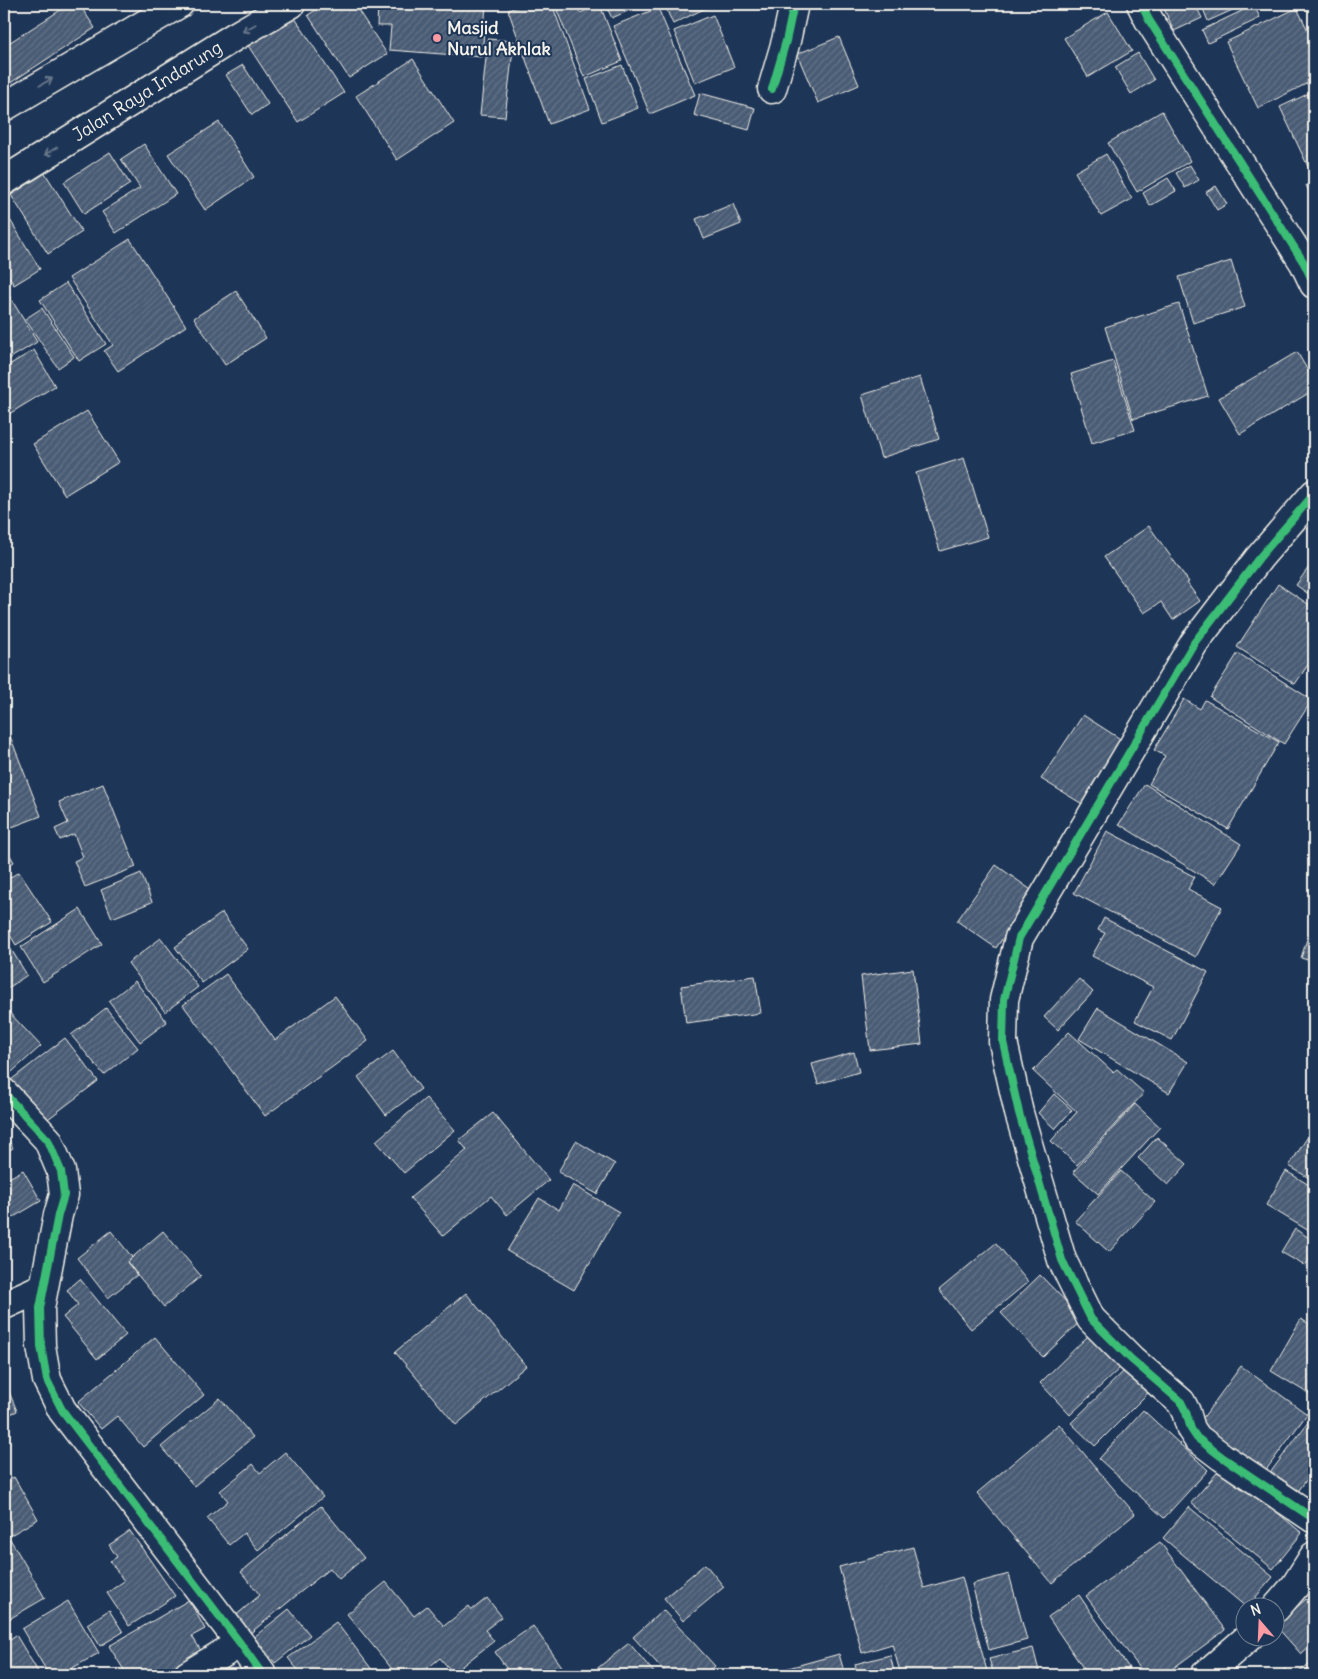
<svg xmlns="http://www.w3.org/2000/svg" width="1318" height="1679" font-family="Delius,sans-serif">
<defs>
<pattern id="building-hatch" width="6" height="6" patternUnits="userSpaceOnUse" patternTransform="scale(1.25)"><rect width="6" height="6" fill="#485b74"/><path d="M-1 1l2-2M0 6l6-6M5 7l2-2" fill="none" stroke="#637388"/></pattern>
</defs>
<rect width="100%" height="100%" fill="#1d3557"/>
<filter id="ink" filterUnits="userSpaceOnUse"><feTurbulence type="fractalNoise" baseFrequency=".02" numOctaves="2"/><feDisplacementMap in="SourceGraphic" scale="10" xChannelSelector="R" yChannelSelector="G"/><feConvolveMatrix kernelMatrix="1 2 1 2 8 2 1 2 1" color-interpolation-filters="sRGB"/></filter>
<g filter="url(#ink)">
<path fill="url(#building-hatch)" stroke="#f4f1e8" d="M70,4H79L95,28L4,87V46Z
M325,4H354L387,54L349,78L308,15Z
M378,4H486L482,57L389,50L391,26H377Z
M525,4H552L590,109L549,124L508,10Z
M567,4H576L580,13L600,5L622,61L584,77L556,8Z
M605,4H643L612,18Z
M664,4H714L673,24Z
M1162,4H1195L1202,18L1174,31Z
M1201,4H1246L1208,21Z
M1254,5L1260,18L1208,43L1202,30Z
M658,8L695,95L650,114L613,26Z
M1297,8L1314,43V80L1258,108L1226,42Z
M1108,12L1132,51L1088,77L1064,38Z
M293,15L344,93L298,122L247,44Z
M713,15L734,67L695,83L674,31Z
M839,37L859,85L818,103L797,54Z
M488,39L514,41L505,117L480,115Z
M1138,53L1154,80L1131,94L1115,67Z
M413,59L454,123L397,160L356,96Z
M243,65L268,104L252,115L226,75Z
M622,65L638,108L602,122L586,79Z
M1314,91V172L1311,173L1280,107Z
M700,93L755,108L749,130L694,115Z
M1162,111L1190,161L1137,192L1108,143Z
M219,122L254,177L205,210L168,154Z
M144,144L176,194L116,233L102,212L140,188L121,159Z
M110,152L130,184L84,214L64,182Z
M1106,154L1132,199L1101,216L1075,172Z
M1190,165L1199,180L1185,188L1176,173Z
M45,173L82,232L48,254L11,195Z
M1168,178L1176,191L1150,206L1143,193Z
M1314,181V202L1306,185Z
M1216,186L1227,204L1217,210L1206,192Z
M733,204L741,224L704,239L696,219Z
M4,210L40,269L14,285L4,269Z
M130,239L186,326L118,371L104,351L113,345L69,278Z
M1231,261L1245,307L1193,323L1179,277Z
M66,283L106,344L79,361L40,300Z
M4,287L37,342L4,362Z
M236,291L266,338L225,365L194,318Z
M1179,304L1208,396L1133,419L1105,327Z
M42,308L74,357L58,368L25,319Z
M34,350L55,386L4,417V368Z
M1297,352L1314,381V390L1240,434L1219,398Z
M1113,361L1135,430L1092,443L1071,374Z
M920,377L939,439L881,458L862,395Z
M87,411L119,462L65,495L33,444Z
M964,458L988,537L940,551L916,473Z
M1149,526L1189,582L1187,583L1200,601L1173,620L1161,602L1144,613L1104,557Z
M1314,560V598L1296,585Z
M1278,584L1314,608V656L1295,684L1237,647Z
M1238,653L1312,700L1284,744L1210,697Z
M1184,699L1200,709L1205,700L1279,742L1228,829L1149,784L1165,756L1154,750Z
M1083,715L1125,742L1084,805L1041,779Z
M10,736L41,816L4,830V738Z
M103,784L136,867L85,887L74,861L83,857L74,834L60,840L55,829L68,823L59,802Z
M1145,784L1241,844L1215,884L1119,824Z
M1107,831L1195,877L1188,889L1222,907L1196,957L1074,893Z
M4,845L14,862L4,868Z
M996,865L1034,892L996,948L957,921Z
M19,872L52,922L16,945L4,925V881Z
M141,873L152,902L112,918L101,890Z
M80,909L102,944L43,982L21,947Z
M222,913L248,949L202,983L175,947Z
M1314,917V962L1301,958Z
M1104,918L1208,972L1172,1040L1135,1021L1153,987L1092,956L1105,933L1098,930Z
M4,938L27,975L4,991Z
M161,938L198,987L165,1012L128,963Z
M913,969L922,1044L870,1050L861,976Z
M226,974L275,1040L335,996L368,1041L265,1116L183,1005Z
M755,976L761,1013L686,1023L681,986Z
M1079,979L1093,992L1058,1030L1044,1017Z
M135,981L167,1022L140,1042L109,1001Z
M4,1007L41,1046L4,1079Z
M106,1008L138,1048L104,1075L71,1035Z
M1098,1008L1188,1062L1169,1093L1079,1039Z
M1069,1032L1113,1072L1117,1069L1144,1093L1077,1165L1051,1141L1077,1112L1033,1071Z
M65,1038L98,1081L44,1122L11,1080Z
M393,1051L421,1089L386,1115L358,1077Z
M854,1052L859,1072L818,1084L812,1064Z
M1054,1094L1072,1110L1055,1129L1038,1113Z
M426,1098L455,1130L404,1173L376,1141Z
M1135,1104L1160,1127L1098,1194L1073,1172Z
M493,1113L549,1180L507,1215L491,1196L443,1236L410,1198L467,1150L459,1140Z
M1314,1127V1181L1289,1166Z
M4,1133L13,1148L4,1153Z
M1157,1137L1187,1164L1168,1185L1138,1158Z
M576,1141L615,1164L597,1194L558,1172Z
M23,1170L41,1201L5,1222L4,1181Z
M1121,1171L1155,1202L1109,1252L1075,1221Z
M1286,1171L1314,1188V1234L1266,1205Z
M573,1185L619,1212L574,1290L507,1251L539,1198L559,1210Z
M1295,1229L1314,1241V1251L1305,1266L1281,1252Z
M111,1231L132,1257L127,1262L137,1275L108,1298L77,1258Z
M163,1231L201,1276L164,1307L127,1262Z
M996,1243L1028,1282L971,1329L939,1290Z
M1040,1275L1083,1319L1043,1357L1001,1313Z
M80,1279L126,1335L97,1359L63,1317L78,1305L67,1290Z
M466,1293L526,1366L456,1425L395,1352Z
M1301,1319L1314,1327V1397L1271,1371Z
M1090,1334L1121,1367L1070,1415L1040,1383Z
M155,1337L204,1395L143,1447L117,1416L101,1429L78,1402Z
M1241,1366L1307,1414L1263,1474L1197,1426Z
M1127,1368L1150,1391L1095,1446L1071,1423Z
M4,1380L17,1411L4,1417Z
M220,1398L253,1437L194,1486L161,1447Z
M1143,1410L1208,1470L1164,1518L1099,1459Z
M1309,1421L1314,1425V1469L1297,1493L1270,1473Z
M1059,1424L1135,1514L1052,1583L977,1493Z
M285,1452L323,1497L258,1550L244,1533L229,1545L207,1518L228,1501L220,1491L253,1464L260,1473Z
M1222,1467L1302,1533L1273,1569L1191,1503Z
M14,1477L38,1519L4,1539V1483Z
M321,1506L364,1558L339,1579L330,1568L248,1635L234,1617L260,1595L241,1572Z
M1189,1507L1273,1577L1248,1606L1246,1607L1163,1538Z
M130,1531L175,1596L129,1626L107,1593L124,1581L110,1561L117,1557L109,1545Z
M10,1539L45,1598L4,1622V1542Z
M1160,1542L1225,1630L1164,1675H1145L1086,1596Z
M913,1547L924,1588L962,1577L988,1675H901L892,1644L862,1653L839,1567Z
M705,1564L724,1587L683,1621L664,1598Z
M1009,1574L1027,1640L989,1650L972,1584Z
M386,1582L414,1616L427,1606L444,1626L469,1606L472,1610L487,1598L502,1617L485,1630L494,1641L453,1673L440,1658L419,1675H397L347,1614Z
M1079,1595L1129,1668L1119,1675H1088L1048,1617Z
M1306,1599L1314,1608V1642L1301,1654L1276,1626Z
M189,1600L205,1629L192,1636L203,1654L167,1675H127L109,1646Z
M68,1601L99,1653L60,1675H49L22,1629Z
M289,1609L310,1635L275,1663L254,1637Z
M109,1610L123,1632L100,1646L87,1624Z
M663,1610L715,1666L705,1675H668L633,1637Z
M336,1622L376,1675H302L288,1658Z
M533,1626L568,1675H511L495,1652Z
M16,1635L40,1675L41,1674L42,1675H4V1643Z
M629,1643L656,1675H589Z
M1033,1648L1040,1675H994L989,1659Z
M839,1654L845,1675H763Z
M890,1655L895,1675H858L855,1664Z
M1312,1661L1314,1664V1675H1296Z
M1285,1669L1290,1675H1277Z"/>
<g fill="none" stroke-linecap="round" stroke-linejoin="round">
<g stroke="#f4f1e8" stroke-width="31">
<path id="minor" d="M1141,4L1149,20L1304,263L1314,284
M772,89L786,41L794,4
M1314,494L1259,558L1194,643L1019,938L1004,1000L1003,1042L1019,1113L1062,1260L1091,1319L1131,1359L1181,1402L1186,1412L1191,1429L1197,1438L1222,1457L1314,1519
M4,1093L48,1140L61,1171L64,1195L58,1215L40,1308L41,1346L47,1380L62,1410L240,1643L263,1675
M4,1305L44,1287
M1276,1608L1295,1586L1314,1556
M188,1675L240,1643
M1205,1675L1250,1636"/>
</g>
<g stroke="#f4f1e8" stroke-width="31">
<g id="highway">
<path d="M4,107L179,4"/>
<path id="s1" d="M4,181L234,37L291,4"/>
</g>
</g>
<use href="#minor" stroke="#1d3557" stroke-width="28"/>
<use href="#highway" stroke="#1d3557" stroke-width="28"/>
<g stroke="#1d3557" stroke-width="11">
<path id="cycleway" d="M1141,4L1149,20L1304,263L1314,284
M772,89L786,41L794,4
M1314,494L1259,558L1194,643L1019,938L1004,1000L1003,1042L1019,1113L1062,1260L1091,1319L1131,1359L1181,1402L1186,1412L1191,1429L1197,1438L1222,1457L1314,1519
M4,1093L48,1140L61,1171L64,1195L58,1215L40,1308L41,1346L47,1380L62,1410L240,1643L263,1675"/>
</g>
<use href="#cycleway" stroke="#3abd76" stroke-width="8"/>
</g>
<defs><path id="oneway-shaft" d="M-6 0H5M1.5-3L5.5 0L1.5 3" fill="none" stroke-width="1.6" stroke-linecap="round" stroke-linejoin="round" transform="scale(1.25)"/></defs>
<g stroke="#68778a">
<use href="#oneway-shaft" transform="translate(249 28) rotate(150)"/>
<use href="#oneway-shaft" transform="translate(46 82) rotate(-30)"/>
<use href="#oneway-shaft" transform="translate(51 151) rotate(148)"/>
</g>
</g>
<circle fill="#ff9aa2" stroke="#1d3557" stroke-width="2" cx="437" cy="38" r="5"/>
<g text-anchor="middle" stroke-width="4" stroke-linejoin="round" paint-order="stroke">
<g font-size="18" font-weight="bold" fill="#f4f1e8" stroke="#1d3557" text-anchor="start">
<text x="447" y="34">Masjid<tspan x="447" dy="21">Nurul Akhlak</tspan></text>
</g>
<g font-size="18" fill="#f4f1e8" stroke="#1d3557">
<text dy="6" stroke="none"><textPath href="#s1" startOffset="169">Jalan Raya Indarung</textPath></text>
</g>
</g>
<rect width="1318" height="1679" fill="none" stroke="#1d3557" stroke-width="20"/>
<rect x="10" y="10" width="1298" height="1659" fill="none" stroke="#f4f1e8" stroke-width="2" filter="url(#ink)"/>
<g transform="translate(1260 1622) rotate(341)"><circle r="24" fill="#1d3557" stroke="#738091"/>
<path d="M0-4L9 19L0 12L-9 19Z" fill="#ff9aa2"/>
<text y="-8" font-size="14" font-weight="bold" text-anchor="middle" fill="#f4f1e8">N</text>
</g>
</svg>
